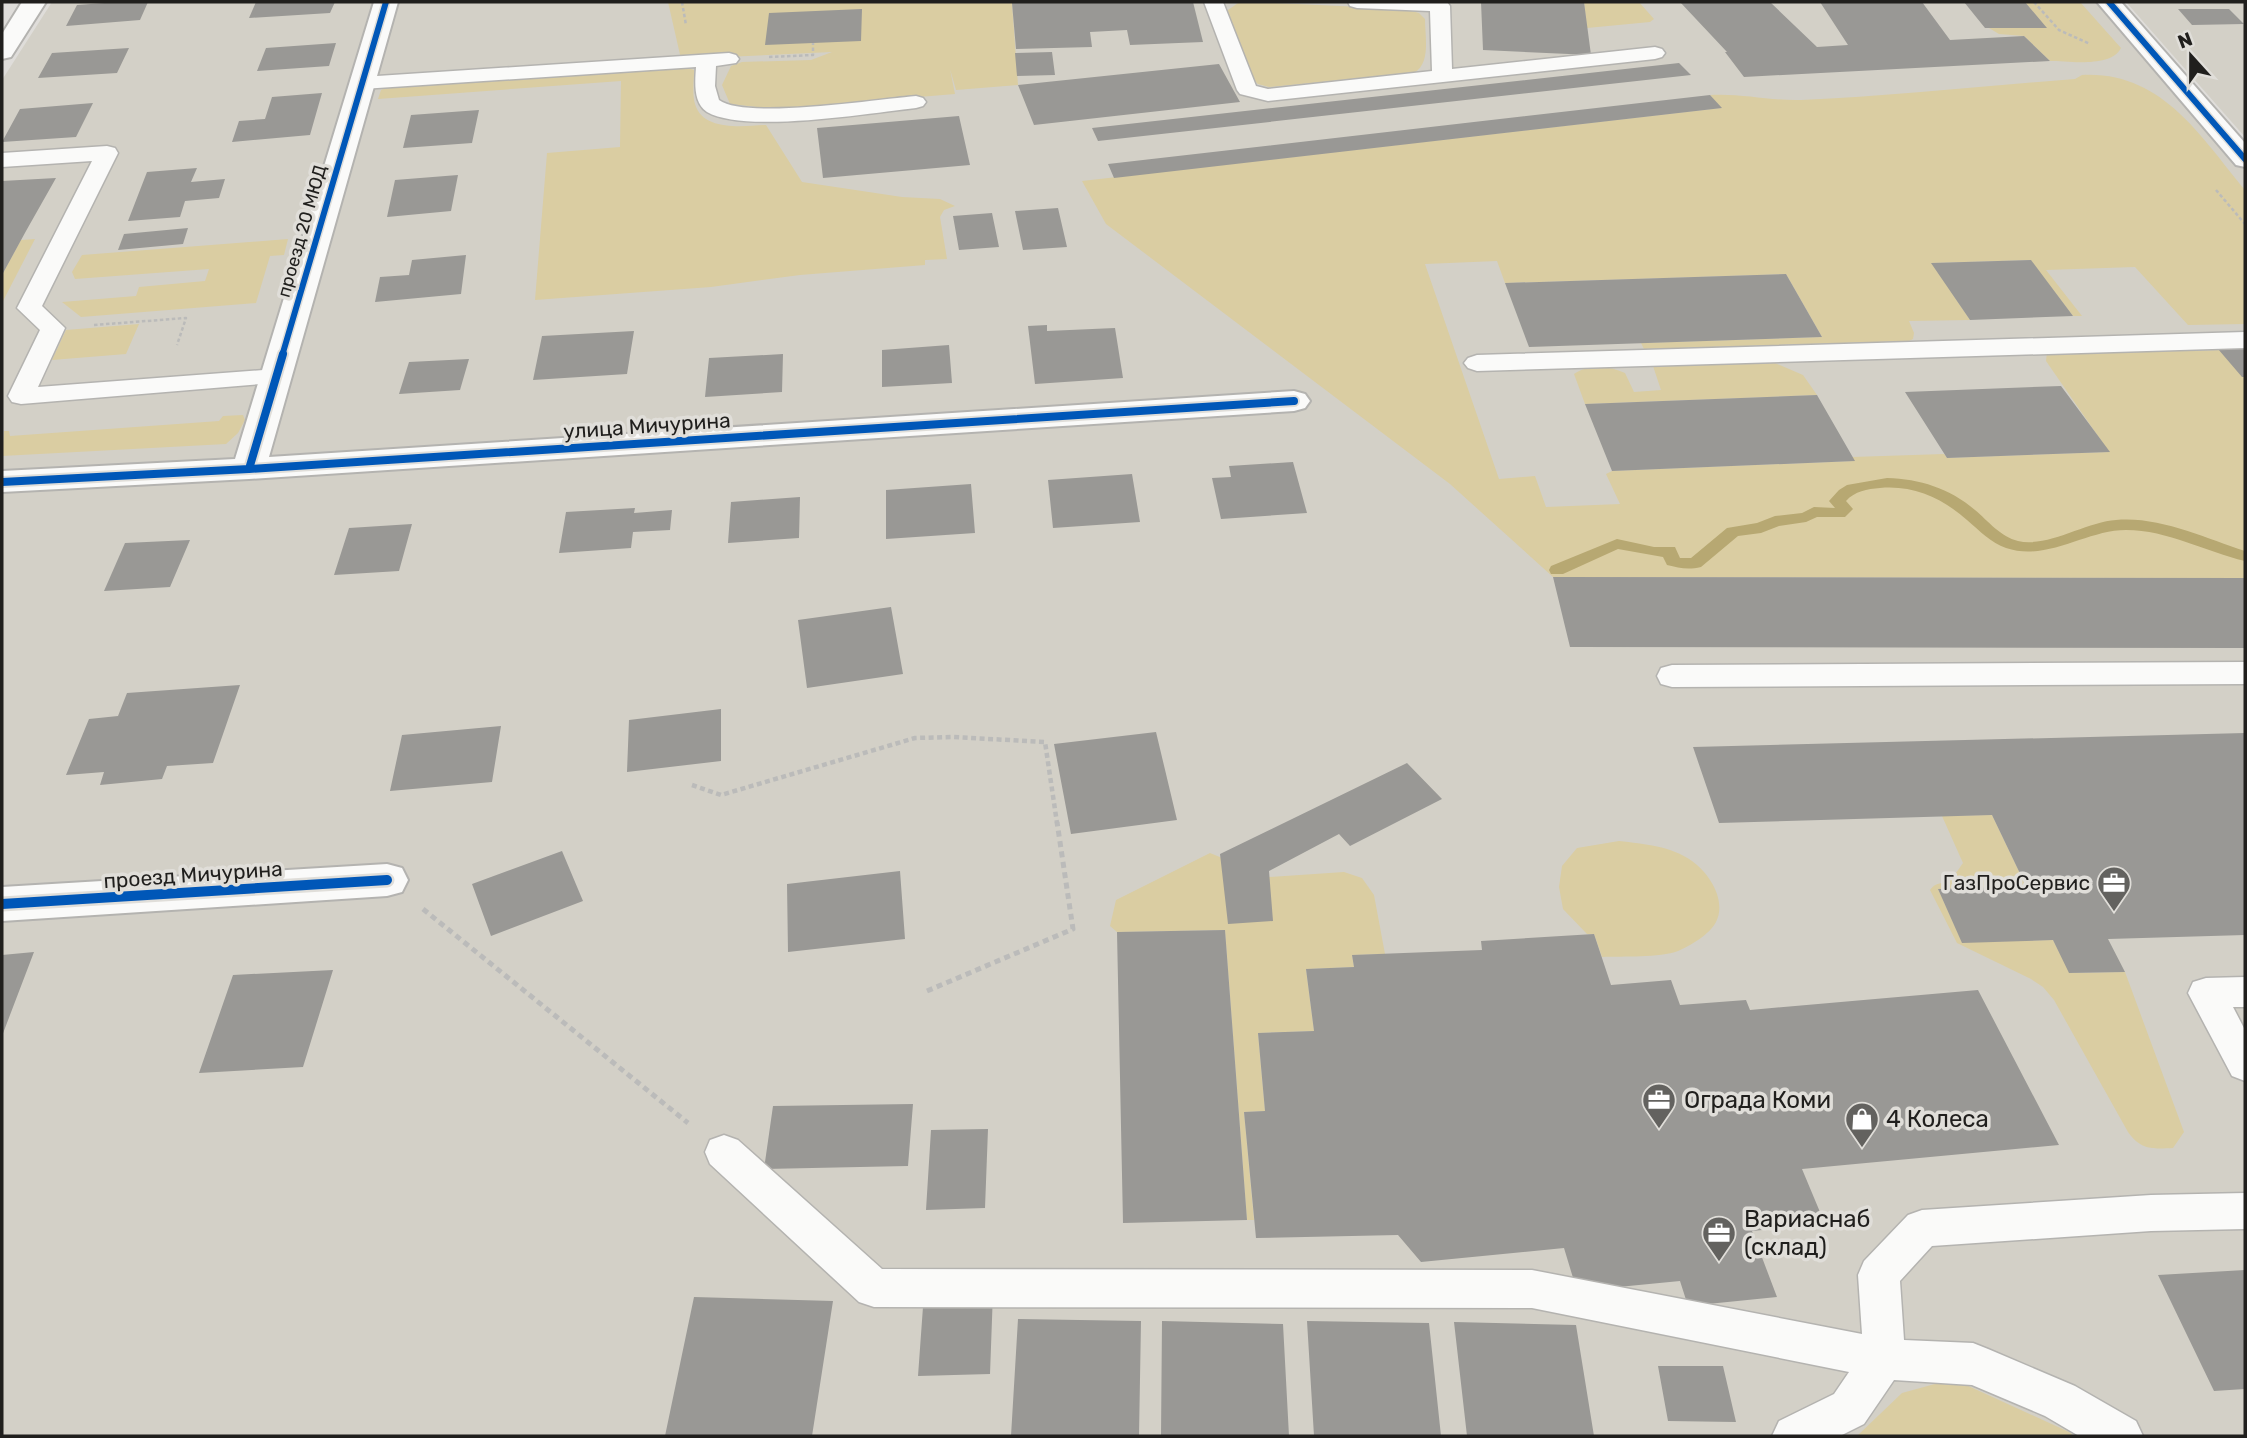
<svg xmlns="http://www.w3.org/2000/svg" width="2247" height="1438" font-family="Rubik,sans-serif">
<rect width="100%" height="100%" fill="#dfddda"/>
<path fill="#d3d0c7" d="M52,2H2097L2245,171V1436H2V80Z
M2126,2H2245V137L2148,27Z"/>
<path fill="#dacda2" d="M668,2H1060L1012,4L1018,85L956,90L950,69L955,94L774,109L730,104L722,85L731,66L742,62L811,60L832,52L681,59Z
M1252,2L1404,9L1419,13L1425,19C1425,37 1431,63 1414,73L1269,87L1258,84L1252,79L1227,17L1228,10L1238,3Z
M1584,2H1639L1654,19L1650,22L1587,28Z
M2025,2H2080L2121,48C2111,68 2069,61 2050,61L2024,36L1999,34L1989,28H2046Z
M687,68L694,70C694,81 692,94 695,104C703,132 744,126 766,125L802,182L902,197L940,199L955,206L944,210L940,217L947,259L925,260V265L800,275L711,287L535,300L547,153L620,147L621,81L378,99L381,90L388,87Z
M2082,75C2162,71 2200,136 2245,190V324L2188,325L2135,267L2046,270L2082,316H2073L2030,260L1932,263L1970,320L1909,321L1914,333L1913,339L1909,341L1644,349L1641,343L1822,337L1786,274L1505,283L1497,261L1425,264L1499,479L1535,476L1546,507L1620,504L1606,474L1612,471L1854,461L1852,457L1944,454L1947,458L2109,452L2046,361L2047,352L2182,347L2193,351L2245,349V578L1553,577L1450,484L1106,224L1082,181L1721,108L1710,95C1741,93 1771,101 1801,100C1893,96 1984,86 2075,79Z
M35,239L2,303V275L21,240Z
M288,239L284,255L270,256L256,303L81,317L62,302L136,296L139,287L205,281L209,269L75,279L72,272L82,255Z
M139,324L126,354L52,360L66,330Z
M1775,363L1803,375L1817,395L1585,404L1574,374C1589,364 1609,366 1625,373L1634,392L1661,390L1653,366Z
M243,415L245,420L238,433L226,444L2,456L4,431H9L10,436L219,421L223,416Z
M1992,815L2026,886L1938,889L1962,942L2053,940L2070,973L2125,972L2184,1132L2173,1148C2152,1149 2141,1150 2128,1132L2054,1000L2043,987L2031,979L1957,943L1930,890C1936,882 1939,885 1946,881C1954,877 1958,870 1963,863L1942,816Z
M1619,841C1644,844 1671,846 1692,861C1709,873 1727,900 1716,922C1710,934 1690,946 1678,951C1660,958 1622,956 1602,957L1594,934H1587L1563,909L1559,887L1562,866L1577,848Z
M1210,853L1269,877L1344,872L1362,878L1374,895L1385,954L1352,955L1354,967L1306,969L1314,1031L1258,1033L1265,1111L1244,1112L1254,1220H1247L1225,930L1117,932L1110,926L1116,900Z
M1953,1379L2069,1432L2074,1436H1857L1902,1393Z"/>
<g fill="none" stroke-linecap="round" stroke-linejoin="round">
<path fill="#b7a872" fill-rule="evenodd" d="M1887,478C1920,479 1949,488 1975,510C1988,521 2001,537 2018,541C2047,548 2086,522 2116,520C2159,516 2205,538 2245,551V561C2206,552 2168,530 2126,530C2086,530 2047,562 2006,548C1991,543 1980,531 1967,520C1942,498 1914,485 1880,488C1867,489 1855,491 1846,501L1853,509L1845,517H1817L1806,522L1779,526L1761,533L1738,536L1701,567C1688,570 1679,568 1667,565L1663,557L1618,549L1563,574H1551L1549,570L1551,566L1617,539L1654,547H1675L1680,558H1691L1727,528L1757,523L1775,516L1802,513L1814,507L1835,508L1829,501L1839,490L1847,485Z"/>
</g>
<path fill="#999895" d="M118,2H148L140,20L66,26L77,5Z
M256,2H335L330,13L249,18Z
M1060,2H1193L1203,42L1130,45L1127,30L1090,32L1092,47L1016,49L1012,3Z
M1481,2H1584L1591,55L1483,50Z
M1680,2H1770L1817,47L1848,45L1820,2H1922L1950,40L2024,36L2050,61L1744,77L1725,52H1727Z
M1964,2H2025L2047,28H1985Z
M862,9L861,41L765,45L769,13Z
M2178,9H2229L2244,24L2192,25Z
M336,43L329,66L257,71L266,48Z
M129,48L117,73L38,78L52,53Z
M1052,52L1055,75L1017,76L1015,53Z
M1679,63L1691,75L1098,141L1092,128Z
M1219,64L1240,102L1034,125L1018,85Z
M322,93L310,135L232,142L239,121L265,119L272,97Z
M1710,95L1722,108L1114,178L1108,164Z
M93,103L76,137L2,142L20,109Z
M479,110L472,143L403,148L411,115Z
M959,116L970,165L823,178L817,128Z
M197,168L191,182L225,179L219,198L185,201L180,217L128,221L147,172Z
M458,175L451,211L387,217L395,180Z
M56,178L26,231L2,275V181Z
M1058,208L1067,247L1023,250L1015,211Z
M992,213L999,247L959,250L953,216Z
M188,228L183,244L118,250L124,234Z
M466,255L461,294L375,302L380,277L409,275L412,260Z
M2031,260L2073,316L1970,320L1931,263Z
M1786,274L1822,337L1529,347L1505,283Z
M1047,325V331L1115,328L1123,378L1035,384L1028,326Z
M634,331L627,374L533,380L542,336Z
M949,345L952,383L882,387V350Z
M2218,349H2245V377H2242Z
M783,354L782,392L705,397L709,358Z
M469,359L460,390L399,394L409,362Z
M2061,386L2110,452L1947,458L1905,392Z
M1817,395L1855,461L1612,471L1585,404Z
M1293,462L1307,513L1221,519L1212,478L1231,477L1229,466Z
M1132,474L1140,522L1053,528L1048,480Z
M971,484L975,533L886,539V490Z
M800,497L799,538L728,543L731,502Z
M635,508L634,513L672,510L670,530L633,532L631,548L559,553L566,512Z
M412,524L399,571L334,575L349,528Z
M190,540L170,587L104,591L125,543Z
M1553,577L2245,578V648L1570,647Z
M891,607L903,674L807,688L798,620Z
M240,685L213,763L167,766L162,779L100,785L104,772L66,775L89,719L118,716L127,693Z
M721,709V761L627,772L629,720Z
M501,726L492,782L390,791L402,735Z
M1156,732L1177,820L1071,834L1054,744Z
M2245,733V935L2108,939L2125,972L2069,973L2053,940L1962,943L1938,889L2026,886L1992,815L1719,823L1693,747Z
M1407,763L1442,799L1350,846L1339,834L1269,871L1273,921L1228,924L1220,854Z
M562,851L583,901L491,936L472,884Z
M900,871L905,939L788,952L787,884Z
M1225,930L1247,1220L1123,1223L1117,932Z
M1594,934L1611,985L1671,980L1680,1005L1746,1000L1750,1010L1978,990L2059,1145L1802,1169L1825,1224L1752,1231L1777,1297L1688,1306L1680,1281L1577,1291L1564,1248L1421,1262L1398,1235L1256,1238L1244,1112L1265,1111L1258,1033L1314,1031L1306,969L1354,967L1352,955L1482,950L1481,941Z
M34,952L2,1036V955Z
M333,970L303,1067L199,1073L233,975Z
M913,1104L908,1166L764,1169L773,1106Z
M988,1129L985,1208L926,1210L931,1130Z
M2245,1270V1389L2214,1391L2158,1275Z
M993,1292L990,1374L918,1376L924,1293Z
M694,1297L833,1301L812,1436H665Z
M1018,1319L1141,1321L1139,1436H1011Z
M1162,1321L1283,1324L1289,1436H1161Z
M1307,1321L1429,1323L1441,1436H1314Z
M1454,1322L1576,1325L1594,1436H1467Z
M1658,1366H1723L1736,1422L1668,1421Z"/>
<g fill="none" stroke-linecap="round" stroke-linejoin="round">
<g stroke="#b4b3b0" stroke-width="3">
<path id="service" d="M1204,2H1223L1256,86L1268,89L1432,71L1430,11L1357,8L1350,6L1348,2H1447L1450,6L1452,69L1655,47L1662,49L1665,53L1662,57L1655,59L1268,101L1240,94L1237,90Z
M729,53L736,55L739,59L736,63L716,66L715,86L719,100C746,120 878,99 916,96L923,98L926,102L923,106L916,108C871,113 745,134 707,112C693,103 695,82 696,67L362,89L355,87L352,83L355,79L362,77Z
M107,146L115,148L118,153L42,306L65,328L38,387L276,369L285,372L289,377L285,382L21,404L12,402L8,396L40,330L17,308L92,161L2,167V153Z
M2245,332V348L1477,371L1468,368L1464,363L1468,358L1477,355Z
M2245,662V684L1672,687L1661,684L1657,676L1661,668L1672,665Z
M2245,977V1007H2233L2245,1030V1081L2232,1076L2188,993L2193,982L2206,978Z
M724,1135L738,1140L882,1269L1532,1270L1862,1334L1858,1275L1864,1261L1908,1215L1922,1210L2151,1195L2245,1193V1229L2151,1231L1932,1246L1900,1281L1904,1340L1973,1343L1988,1349L2075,1386L2136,1421L2143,1436H2079L2045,1416L1972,1385L1894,1380L1864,1424L1840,1436H1772L1779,1421L1834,1394L1849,1372L1532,1308L874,1307L859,1302L710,1164L705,1152L710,1140Z"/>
</g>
<g stroke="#b4b3b0" stroke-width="4">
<path id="minor" d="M22,2H46L11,57L2,59V34Z
M374,2H398L269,457L1294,391L1305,394L1310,401L1305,408L1294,411L249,479L2,492V471L235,459Z
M387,864L402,868L408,880L402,892L387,896L2,921V887Z"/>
</g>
<g stroke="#b4b3b0" stroke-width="4">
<path id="tertiary" d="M2097,2H2121L2245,143V167L2236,165Z"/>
</g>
<path stroke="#bbbbba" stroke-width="2.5" stroke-dasharray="3.5 2.5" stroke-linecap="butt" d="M682,2L686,25
M2034,2L2059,30L2090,44
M769,57L813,55V43
M2216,190L2245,224
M94,325L186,318L177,345"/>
<path stroke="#bbbbba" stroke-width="4.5" stroke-dasharray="5 3.5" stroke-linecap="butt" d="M692,785L721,795L915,738L953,737L1045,742L1057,823"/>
<path stroke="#bbbbba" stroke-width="5" stroke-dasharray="6 4.5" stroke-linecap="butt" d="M423,909L688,1123
M927,991L1073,929L1057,822"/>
<use href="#service" fill="#fafaf9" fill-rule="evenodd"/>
<use href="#minor" fill="#fafaf9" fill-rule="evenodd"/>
<use href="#tertiary" fill="#fafaf9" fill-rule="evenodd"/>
<g stroke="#e0ded9" stroke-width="9">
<path id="cycleway-far2" d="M2109,2L2245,159
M282,356L386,2"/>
</g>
<g stroke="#e0ded9" stroke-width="12">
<path id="cycleway-far1" d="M249,469L283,354
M2,482L249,469L1294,401"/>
</g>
<g stroke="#e0ded9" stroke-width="15">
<path id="cycleway" d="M2,904L387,880"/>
</g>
<use href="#cycleway-far2" stroke="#0057b8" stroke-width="6"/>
<use href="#cycleway-far1" stroke="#0057b8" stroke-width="8"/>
<use href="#cycleway" stroke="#0057b8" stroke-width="10"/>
</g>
<defs>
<g id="office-pin" transform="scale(1.75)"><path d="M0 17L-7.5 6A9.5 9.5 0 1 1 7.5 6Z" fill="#63625f" stroke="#e0ded9"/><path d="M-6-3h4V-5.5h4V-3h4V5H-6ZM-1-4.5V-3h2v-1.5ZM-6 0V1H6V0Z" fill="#fff"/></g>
<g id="shop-pin" transform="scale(1.75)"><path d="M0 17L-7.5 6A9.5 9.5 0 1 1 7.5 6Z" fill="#63625f" stroke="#e0ded9"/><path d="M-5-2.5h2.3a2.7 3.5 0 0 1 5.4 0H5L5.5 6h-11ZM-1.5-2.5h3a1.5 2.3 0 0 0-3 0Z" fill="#fff"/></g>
</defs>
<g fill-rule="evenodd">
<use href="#office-pin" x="2114" y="883"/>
<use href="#office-pin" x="1659" y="1100"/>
<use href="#shop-pin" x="1862" y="1119"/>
<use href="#office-pin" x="1719" y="1233"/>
</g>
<g text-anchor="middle" stroke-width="7" stroke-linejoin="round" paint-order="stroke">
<g font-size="18" fill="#201f1d" stroke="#e0ded9">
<text transform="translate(302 231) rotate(-74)" y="6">проезд 20 МЮД</text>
</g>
<g font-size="21" fill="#201f1d" stroke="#e0ded9">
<text transform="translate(647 426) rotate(-4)" y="7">улица Мичурина</text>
<text transform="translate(193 875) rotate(-4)" y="7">проезд Мичурина</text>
</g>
<g font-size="21" fill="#201f1d" stroke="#e0ded9" text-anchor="end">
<text x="2090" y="890">ГазПроСервис</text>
</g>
<g font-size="24" fill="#201f1d" stroke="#e0ded9" text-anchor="start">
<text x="1684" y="1108">Ограда Коми</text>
<text x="1886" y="1127">4 Колеса</text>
<text x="1744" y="1227">Вариаснаб<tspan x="1744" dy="28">(склад)</tspan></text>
</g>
</g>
<rect width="2247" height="1438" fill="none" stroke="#201f1d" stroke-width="7"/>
<g transform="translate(2191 56) rotate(339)" stroke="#e0ded9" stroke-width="5" paint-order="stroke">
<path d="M0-5L12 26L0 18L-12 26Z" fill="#201f1d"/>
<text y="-10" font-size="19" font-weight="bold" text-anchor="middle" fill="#201f1d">N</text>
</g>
</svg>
